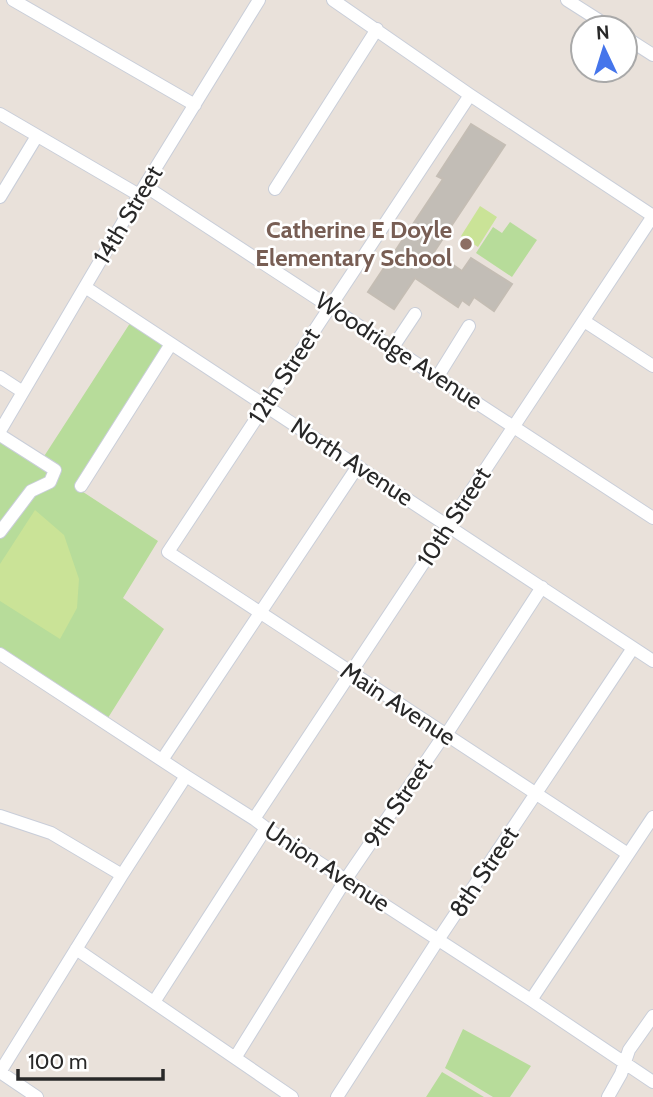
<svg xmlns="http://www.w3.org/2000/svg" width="653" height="1097" font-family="Cabin,sans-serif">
<rect width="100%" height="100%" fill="#e9e1da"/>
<path fill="#b7dc9a" d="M510,222L537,240L512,277L476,253L493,227L502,233Z
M134,317L174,343L77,488L158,541L123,598L164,629L106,721L0,650V432L41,461Z
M463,1029L531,1066L510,1097H493L445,1068Z
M442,1072L484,1097H426Z"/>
<path fill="#cae397" d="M480,206L497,217L478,247L461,236Z
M35,510L64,535L79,579L77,608L60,639L0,601V564Z"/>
<path fill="#c2bdb6" stroke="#c4bdb4" stroke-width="2" d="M471,124L505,145L434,252L462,271L471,258L512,284L494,311L474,297L469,305L462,300L458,307L415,278L394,309L368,292L443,179L437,176Z"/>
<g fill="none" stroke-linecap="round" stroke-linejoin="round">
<g stroke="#c9ced9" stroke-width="14">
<path id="minor" d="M13,0L195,105
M333,0L470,95L653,216
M567,0L611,28
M625,37L653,55
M470,95L168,552L628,854
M0,114L139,195
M145,186L653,518
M275,189L377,29
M0,197L37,136
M85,287L653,661
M584,321L653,366
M393,347L415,314
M438,376L469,326
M0,377L23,392
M0,431L139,195L259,0
M0,435L55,470L50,482L31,491L0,532
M81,486L171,344
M0,654L186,776L254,819L266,828L531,1000L653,1082
M162,760L358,466
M0,816L51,833L122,875
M254,819L653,216
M76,949L292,1097
M531,1000L653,817
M154,1002L266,828
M235,1058L346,879L442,738L446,735L542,587
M0,1072L122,875L186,776
M0,1072L37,1097
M337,1097L438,940L633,648
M608,1097L621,1074L629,1050L653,1016"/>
</g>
<use href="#minor" stroke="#fff" stroke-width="12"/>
</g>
<circle fill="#8d6e63" stroke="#fff" stroke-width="2.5" cx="466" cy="244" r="7"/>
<g text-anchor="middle" stroke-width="5" stroke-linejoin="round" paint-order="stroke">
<g font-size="24" fill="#282828" stroke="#fff">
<text transform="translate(128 215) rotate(-59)" y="8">14th Street</text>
<text transform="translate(399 351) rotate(33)" y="8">Woodridge Avenue</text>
<text transform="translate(284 376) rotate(-57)" y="8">12th Street</text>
<text transform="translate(352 462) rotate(33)" y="8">North Avenue</text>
<text transform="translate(454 517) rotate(-57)" y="8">10th Street</text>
<text transform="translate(398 704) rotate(33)" y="8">Main Avenue</text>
<text transform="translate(398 803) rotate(-56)" y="8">9th Street</text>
<text transform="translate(327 867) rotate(33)" y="8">Union Avenue</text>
<text transform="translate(484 872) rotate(-56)" y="8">8th Street</text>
</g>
<g font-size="24" font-weight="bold" fill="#785e54" stroke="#fff" text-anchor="end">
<text x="452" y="238">Catherine E Doyle<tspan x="452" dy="28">Elementary School</tspan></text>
</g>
</g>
<g transform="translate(604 49) rotate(356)"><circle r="33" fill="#ffffff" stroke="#a9a9a9" stroke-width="2"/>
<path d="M0-5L12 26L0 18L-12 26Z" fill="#4575eb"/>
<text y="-10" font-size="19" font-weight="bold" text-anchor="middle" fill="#282828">N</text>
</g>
<path d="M18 1069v10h145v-10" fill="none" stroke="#282828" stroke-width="3.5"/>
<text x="28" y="1069" font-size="21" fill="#282828" stroke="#ffffff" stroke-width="5" paint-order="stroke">100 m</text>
</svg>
